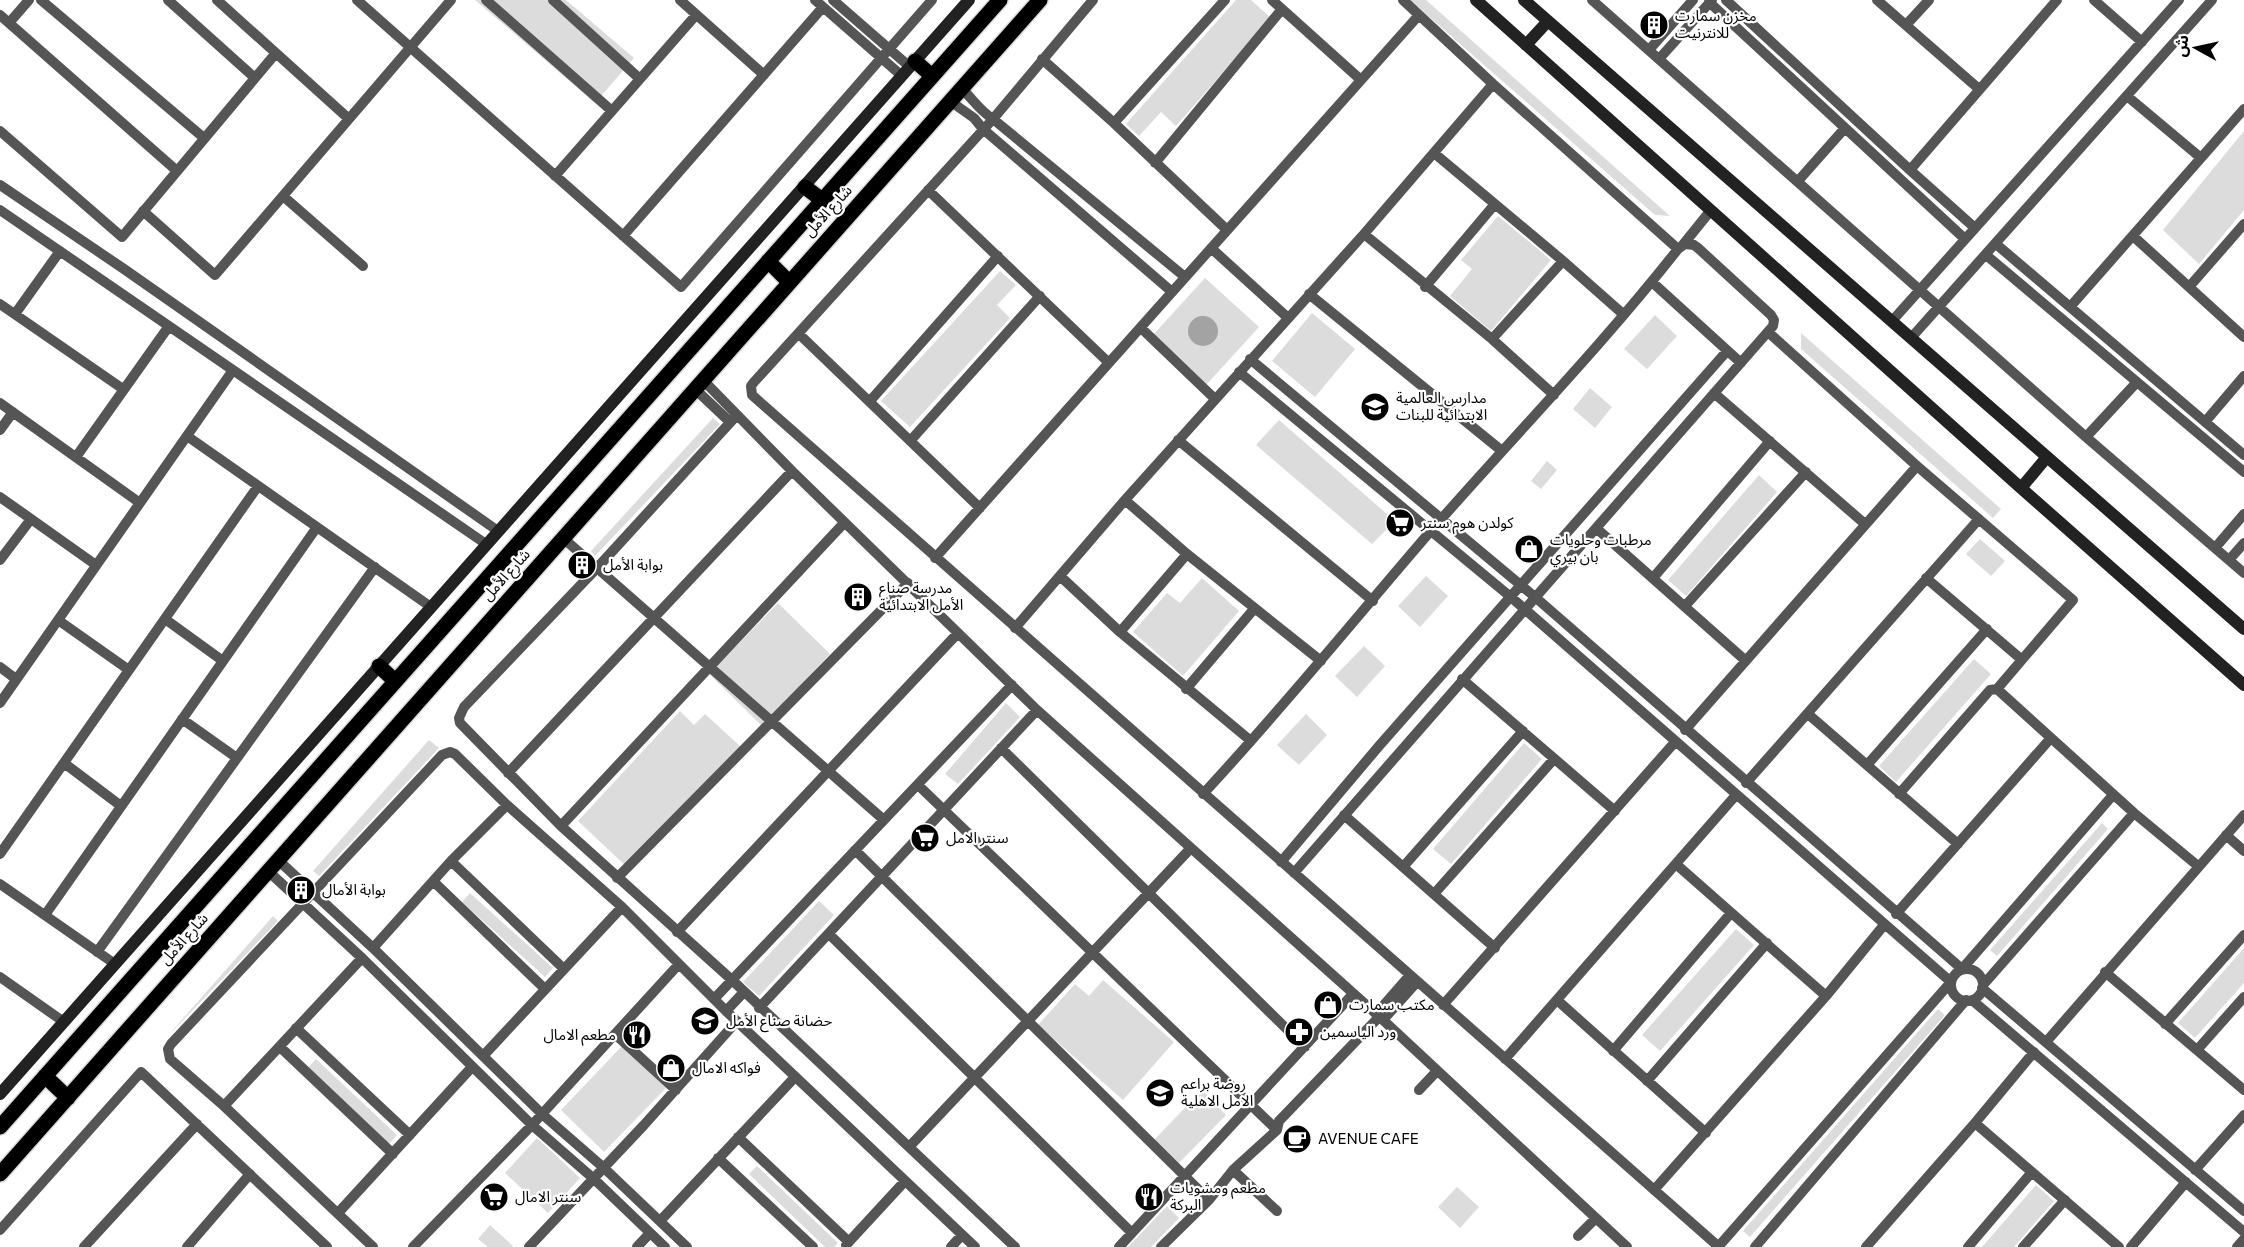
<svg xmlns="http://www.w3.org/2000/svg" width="2244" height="1247" font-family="Commissioner,'Noto Sans Arabic',sans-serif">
<rect width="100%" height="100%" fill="#fff"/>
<path fill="#dcdcdc" d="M475,0H566L634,58L595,103Z
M1236,0H1251L1271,18L1176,126L1161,112L1139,136L1126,124Z
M1410,0H1426L1670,216L1655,215Z
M2244,131V210L2199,264L2163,230Z
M1498,216L1551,260L1491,331L1450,296L1472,269L1461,260Z
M1000,271L1016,285L997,305L1010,318L910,427L881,401Z
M1205,278L1259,327L1207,384L1153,335Z
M1312,313L1355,349L1315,397L1272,361Z
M1655,315L1677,336L1647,369L1624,349Z
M1801,333L2001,509L1993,518L1801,349Z
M1590,388L1612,407L1595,428L1573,409Z
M713,418L720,424L595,556L591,551Z
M1279,420L1395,521L1372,544L1256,445Z
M1547,461L1557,470L1541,489L1531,481Z
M1759,475L1777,492L1686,596L1668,580Z
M1980,539L2005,561L1991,576L1966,554Z
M1426,576L1448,596L1420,627L1398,606Z
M1202,578L1239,611L1183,676L1133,632L1167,593L1180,603Z
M778,603L830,654L762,726L709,674Z
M1364,646L1385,666L1357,697L1335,676Z
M1974,659L1991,674L1896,782L1879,766Z
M1006,703L1020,717L958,784L945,774Z
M680,711L694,725L705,714L741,747L628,868L578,821Z
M1306,714L1327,735L1299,765L1277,745Z
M429,740L439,748L319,876L313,871Z
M1524,743L1542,759L1451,864L1433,849Z
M2102,823L2108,829L1997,956L1990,950Z
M470,893L553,968L545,977L462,902Z
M819,901L834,915L759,996L743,982Z
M273,916L278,921L166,1038Z
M1736,929L1754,945L1660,1051L1642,1035Z
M2244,948V983L2195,1038L2178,1023Z
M1103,980L1174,1042L1123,1100L1038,1025L1075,984L1089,996Z
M1938,1009L1945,1015L1750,1237L1743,1231Z
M622,1046L666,1088L604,1152L561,1110Z
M316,1059L397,1135L389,1144L308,1068Z
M1202,1090L1226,1115L1179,1163L1154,1140Z
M537,1138L580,1178L548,1213L505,1173Z
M757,1166L838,1243L834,1247H825L749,1174Z
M2036,1185L2054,1201L2014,1247H1982Z
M1457,1187L1479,1207L1460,1228L1438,1207Z
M1167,1206L1179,1218L1151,1247H1128Z
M490,1225L513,1246L512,1247H488L478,1239Z"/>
<path fill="#a3a3a3" d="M1188 331a15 15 0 1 1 30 0a15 15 0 1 1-30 0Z"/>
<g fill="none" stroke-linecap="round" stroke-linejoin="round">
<g stroke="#dbdbdb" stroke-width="18">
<path id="primary" d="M915,61L932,76
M805,187L822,200
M768,261L789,282
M379,666L395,681
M45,1076L68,1098
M0,1127L1000,0
M0,1174L1040,0"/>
</g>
<path stroke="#555" stroke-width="10" d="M41,0L204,138
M168,0L255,78
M217,0L349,119
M357,0L681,287L932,0
M486,0L612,111
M553,0L640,79
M680,0L764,75
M815,0L902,76
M833,0L910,67
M1093,0L993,119L754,382L751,386L752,395L1719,1247
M1272,0L1361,80
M1403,0L1493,84L1678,249
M1592,0L2086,437L2244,573
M1726,0L1910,170L1975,228
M1877,0L1979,89
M2094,0L2142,42
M1709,2L1965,239
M0,15L177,171
M9,23L29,0
M1906,25L1929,0
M1649,50L1693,0
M1042,59L1114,123L1226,229
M1659,59L1712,0
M961,88C973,99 979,110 993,119L1185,277
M2127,96L2201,158
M950,101L974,118L983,129L1171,291
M1114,123L1225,0
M0,131L122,237L276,53
M1434,153L1563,261L1623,314
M1155,163L1282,9
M1910,170L2057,0
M555,176L696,15
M1798,181L1845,128
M0,185L124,269L498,531
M928,190L1108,362
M283,196L363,266
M0,210L486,544
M143,211L215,275L451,0
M1364,234L1492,339L1554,395
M623,236L823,7
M2133,236L2244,337
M1996,244L2244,455
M1682,246L1711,210
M1211,248L1287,317
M1986,255L2244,472
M1652,282L1741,363
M1425,287L1495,204
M2189,287L2244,224
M1309,294L1502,451
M0,304L123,389
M2070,307L2244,109
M15,314L60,251
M1892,321L2179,0
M1141,328L1215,399
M1768,332L1917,466L2073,600L1997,689L1990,690L1899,794
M799,334L980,508
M1911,338L2212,0
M1492,339L1563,261
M1250,359L1535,597L1962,969L2113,795
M1239,372L1512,598L1951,982L1718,1247
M703,380L792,471L1037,710L1383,1020L1627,1247
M695,389L730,422
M1714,393L1865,524
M870,401L998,256
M0,403L140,503
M737,415L597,568L464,707L459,718L460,723L561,826L732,980L1015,1247
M2205,422L2244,376
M0,430L13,412
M187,436L431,607
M2086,437L2137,382
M911,440L1040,296
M1178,440L1373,601
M76,457L169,326
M0,497L96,565
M1125,500L1187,554L1321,661
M1596,528L1746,661
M563,538L884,820
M2215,548L2244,514
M935,558L1419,15
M0,560L31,519
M2229,560L2244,543
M1060,576L1120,632L1251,741
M1653,578L1770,441
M1926,578L2021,659
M1685,606L1806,472
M165,619L223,661
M58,620L129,670
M1015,628L1125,500L1364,234L1493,84
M1120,632L1187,554
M0,667L16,679
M1462,679L1615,811
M1186,689L1254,609
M1997,689L2134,813L2198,866
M0,703L233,370
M1808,714L1958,844
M182,719L237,758
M1685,730L1917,466
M1001,748L1305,1047
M64,763L121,806
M1867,765L1987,629
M508,773L792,471
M1746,783L1979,519
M918,785L1277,1130
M1203,794C1282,709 1354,620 1429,533C1512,438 1600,348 1678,249L1685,244L1694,245L1698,248L1771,315L1774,320L1773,326L1294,873
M1344,815L1495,948
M561,826L844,523
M2226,835L2244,851
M855,850L1209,1200
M0,854L258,486
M278,860L373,948L542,1114L604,1168L687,1247
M451,861L564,969
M1281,862L1379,746L1727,351
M1677,865L1826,996
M1403,867L1523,731
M268,871L362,958L532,1125L594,1179L665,1247
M617,878L908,583
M433,881L545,989
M0,884L115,964
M1434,894L1554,759
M1896,914L2050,739
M45,915L317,527
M677,932L958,633
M829,934L1132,1233
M373,948L451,861L507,805
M97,952L375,567
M1951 985a16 16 0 1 1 32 0a16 16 0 1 1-32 0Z
M2105,972L2244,1090
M0,977L64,1022
M1983,985L2134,813
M1982,988L2244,1211
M714,999L1012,685
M1557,1000L1706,1133
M1972,1000L2244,1232
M1443,1005L1675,742
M759,1008L1037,710
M726,1011L744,992
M1376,1014L1410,975
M1383,1020L1417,982
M2165,1024L2244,935
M296,1028L410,1135
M615,1034L676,1090
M2046,1042L2244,815
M280,1047L393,1154
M2197,1050L2244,997
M1613,1051L1731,913
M484,1055L622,907
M1505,1059L1736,795
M1647,1081L1767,943
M1419,1090L1437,1071
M224,1106L362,958
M1975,1123L2119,1247
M738,1137L849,1242
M910,1146L1190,849
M718,1158L813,1247
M1233,1170L1277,1211
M2195,1170L2244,1115
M1654,1190L1826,996L1884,925
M338,1213L472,1067
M660,1221L795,1077
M0,1230L141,1072L327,1247
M1578,1236L1596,1218
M846,1245L905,1181
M84,1247L197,1124
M187,1247L250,1174
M373,1247L224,1106L170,1059L168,1049L171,1044L442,755L450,752L455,754L507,805L622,907L726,1011L975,1247
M413,1247L532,1125L679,964
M529,1247L644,1125L737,1021
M637,1247L650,1233
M951,1247L962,1235
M1119,1247L1353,994
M1161,1247L1209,1200L1233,1170L1277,1130L1279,1121L1379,1017
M1755,1247L1966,1000
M1866,1247L1975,1123L2034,1052
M1968,1247L2032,1172
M2023,1247L2065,1200
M2131,1247L2186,1182
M2237,1247L2244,1239"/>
<path stroke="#222" stroke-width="12" d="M1476,0L2021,488L2244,685
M1524,0L2244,629
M1526,45L1548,21
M2021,488L2047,457
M0,1094L969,0"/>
<use href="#primary" stroke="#000" stroke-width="15"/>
</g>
<defs>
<g id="building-disc" transform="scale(1.5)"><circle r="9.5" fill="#000" stroke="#fff"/><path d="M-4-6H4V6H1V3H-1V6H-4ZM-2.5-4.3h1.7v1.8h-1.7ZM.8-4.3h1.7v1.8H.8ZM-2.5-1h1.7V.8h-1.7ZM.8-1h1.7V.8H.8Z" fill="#fff"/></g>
<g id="school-disc" transform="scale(1.5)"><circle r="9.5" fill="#000" stroke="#fff"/><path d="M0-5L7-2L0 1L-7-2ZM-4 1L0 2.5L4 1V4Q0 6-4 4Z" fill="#fff"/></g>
<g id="supermarket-disc" transform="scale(1.5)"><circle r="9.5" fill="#000" stroke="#fff"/><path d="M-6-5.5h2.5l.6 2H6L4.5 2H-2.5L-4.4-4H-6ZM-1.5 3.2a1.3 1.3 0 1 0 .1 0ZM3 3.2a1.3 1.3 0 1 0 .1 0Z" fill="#fff"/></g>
<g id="shop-disc" transform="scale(1.5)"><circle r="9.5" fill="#000" stroke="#fff"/><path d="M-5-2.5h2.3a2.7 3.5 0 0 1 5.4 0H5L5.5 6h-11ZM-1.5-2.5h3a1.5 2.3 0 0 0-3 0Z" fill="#fff"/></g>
<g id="pharmacy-disc" transform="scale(1.5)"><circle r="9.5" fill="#000" stroke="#fff"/><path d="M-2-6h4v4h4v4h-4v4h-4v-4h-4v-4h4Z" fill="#fff"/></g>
<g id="restaurant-disc" transform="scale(1.5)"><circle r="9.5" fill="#000" stroke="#fff"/><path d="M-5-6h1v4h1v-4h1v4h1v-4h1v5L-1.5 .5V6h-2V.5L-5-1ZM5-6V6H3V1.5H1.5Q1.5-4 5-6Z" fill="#fff"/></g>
<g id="cafe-disc" transform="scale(1.5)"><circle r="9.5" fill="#000" stroke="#fff"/><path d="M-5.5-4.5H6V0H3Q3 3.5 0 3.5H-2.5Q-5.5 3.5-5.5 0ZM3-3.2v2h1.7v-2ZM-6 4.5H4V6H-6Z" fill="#fff"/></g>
</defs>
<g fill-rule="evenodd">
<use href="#building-disc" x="1654" y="25"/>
<use href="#school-disc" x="1375" y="407"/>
<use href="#supermarket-disc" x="1400" y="523"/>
<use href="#shop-disc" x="1529" y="549"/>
<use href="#building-disc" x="582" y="565"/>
<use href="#building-disc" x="858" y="597"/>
<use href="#supermarket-disc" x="925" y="838"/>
<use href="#building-disc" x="301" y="890"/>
<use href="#shop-disc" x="1328" y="1005"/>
<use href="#school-disc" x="705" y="1021"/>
<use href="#pharmacy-disc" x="1299" y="1032"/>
<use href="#restaurant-disc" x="637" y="1035"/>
<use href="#shop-disc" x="671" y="1068"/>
<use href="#school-disc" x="1160" y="1093"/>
<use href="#cafe-disc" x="1297" y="1139"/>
<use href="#supermarket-disc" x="494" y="1197"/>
<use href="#restaurant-disc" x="1149" y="1197"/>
</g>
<g text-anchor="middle" stroke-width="4.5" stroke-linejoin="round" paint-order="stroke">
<g font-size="15" fill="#000" stroke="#fff" text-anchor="start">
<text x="1675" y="21">مخزن سمارت<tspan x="1675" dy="17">للانترنيت</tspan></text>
<text x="1396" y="403">مدارس العالمية<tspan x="1396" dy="17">الابتدائية للبنات</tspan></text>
<text x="1421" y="528">كولدن هوم سنتر</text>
<text x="1550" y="545">مرطبات وحلويات<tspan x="1550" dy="17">بان بيري</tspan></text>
<text x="603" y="570">بوابة الأمل</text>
<text x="879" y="593">مدرسة صناع<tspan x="879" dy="17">الأمل الابتدائية</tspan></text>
<text x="946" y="843">سنتر الامل</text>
<text x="322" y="895">بوابة الأمال</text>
<text x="1349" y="1010">مكتب سمارت</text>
<text x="726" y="1026">حضانة صناع الأمل</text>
<text x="1320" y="1037">ورد الياسمين</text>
<text x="616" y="1040" text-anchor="end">مطعم الامال</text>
<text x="692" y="1073">فواكه الامال</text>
<text x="1181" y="1089">روضة براعم<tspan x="1181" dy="17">الامل الاهلية</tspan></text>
<text x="1318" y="1144">AVENUE CAFE</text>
<text x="1170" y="1193">مطعم ومشويات<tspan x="1170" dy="17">البركة</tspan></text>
<text x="515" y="1202">سنتر الامال</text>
</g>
<g font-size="15" fill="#000" stroke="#fff">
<text transform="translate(828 211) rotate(-48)" y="5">شارع الأمل</text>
<text transform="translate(506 575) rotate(-48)" y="5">شارع الأمل</text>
<text transform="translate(184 939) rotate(-48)" y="5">شارع الأمل</text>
</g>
</g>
<g transform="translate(2196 48) rotate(278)" stroke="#ffffff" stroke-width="4.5" paint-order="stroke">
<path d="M0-4.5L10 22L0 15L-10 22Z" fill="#000000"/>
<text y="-9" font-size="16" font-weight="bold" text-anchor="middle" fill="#000000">ش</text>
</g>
</svg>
